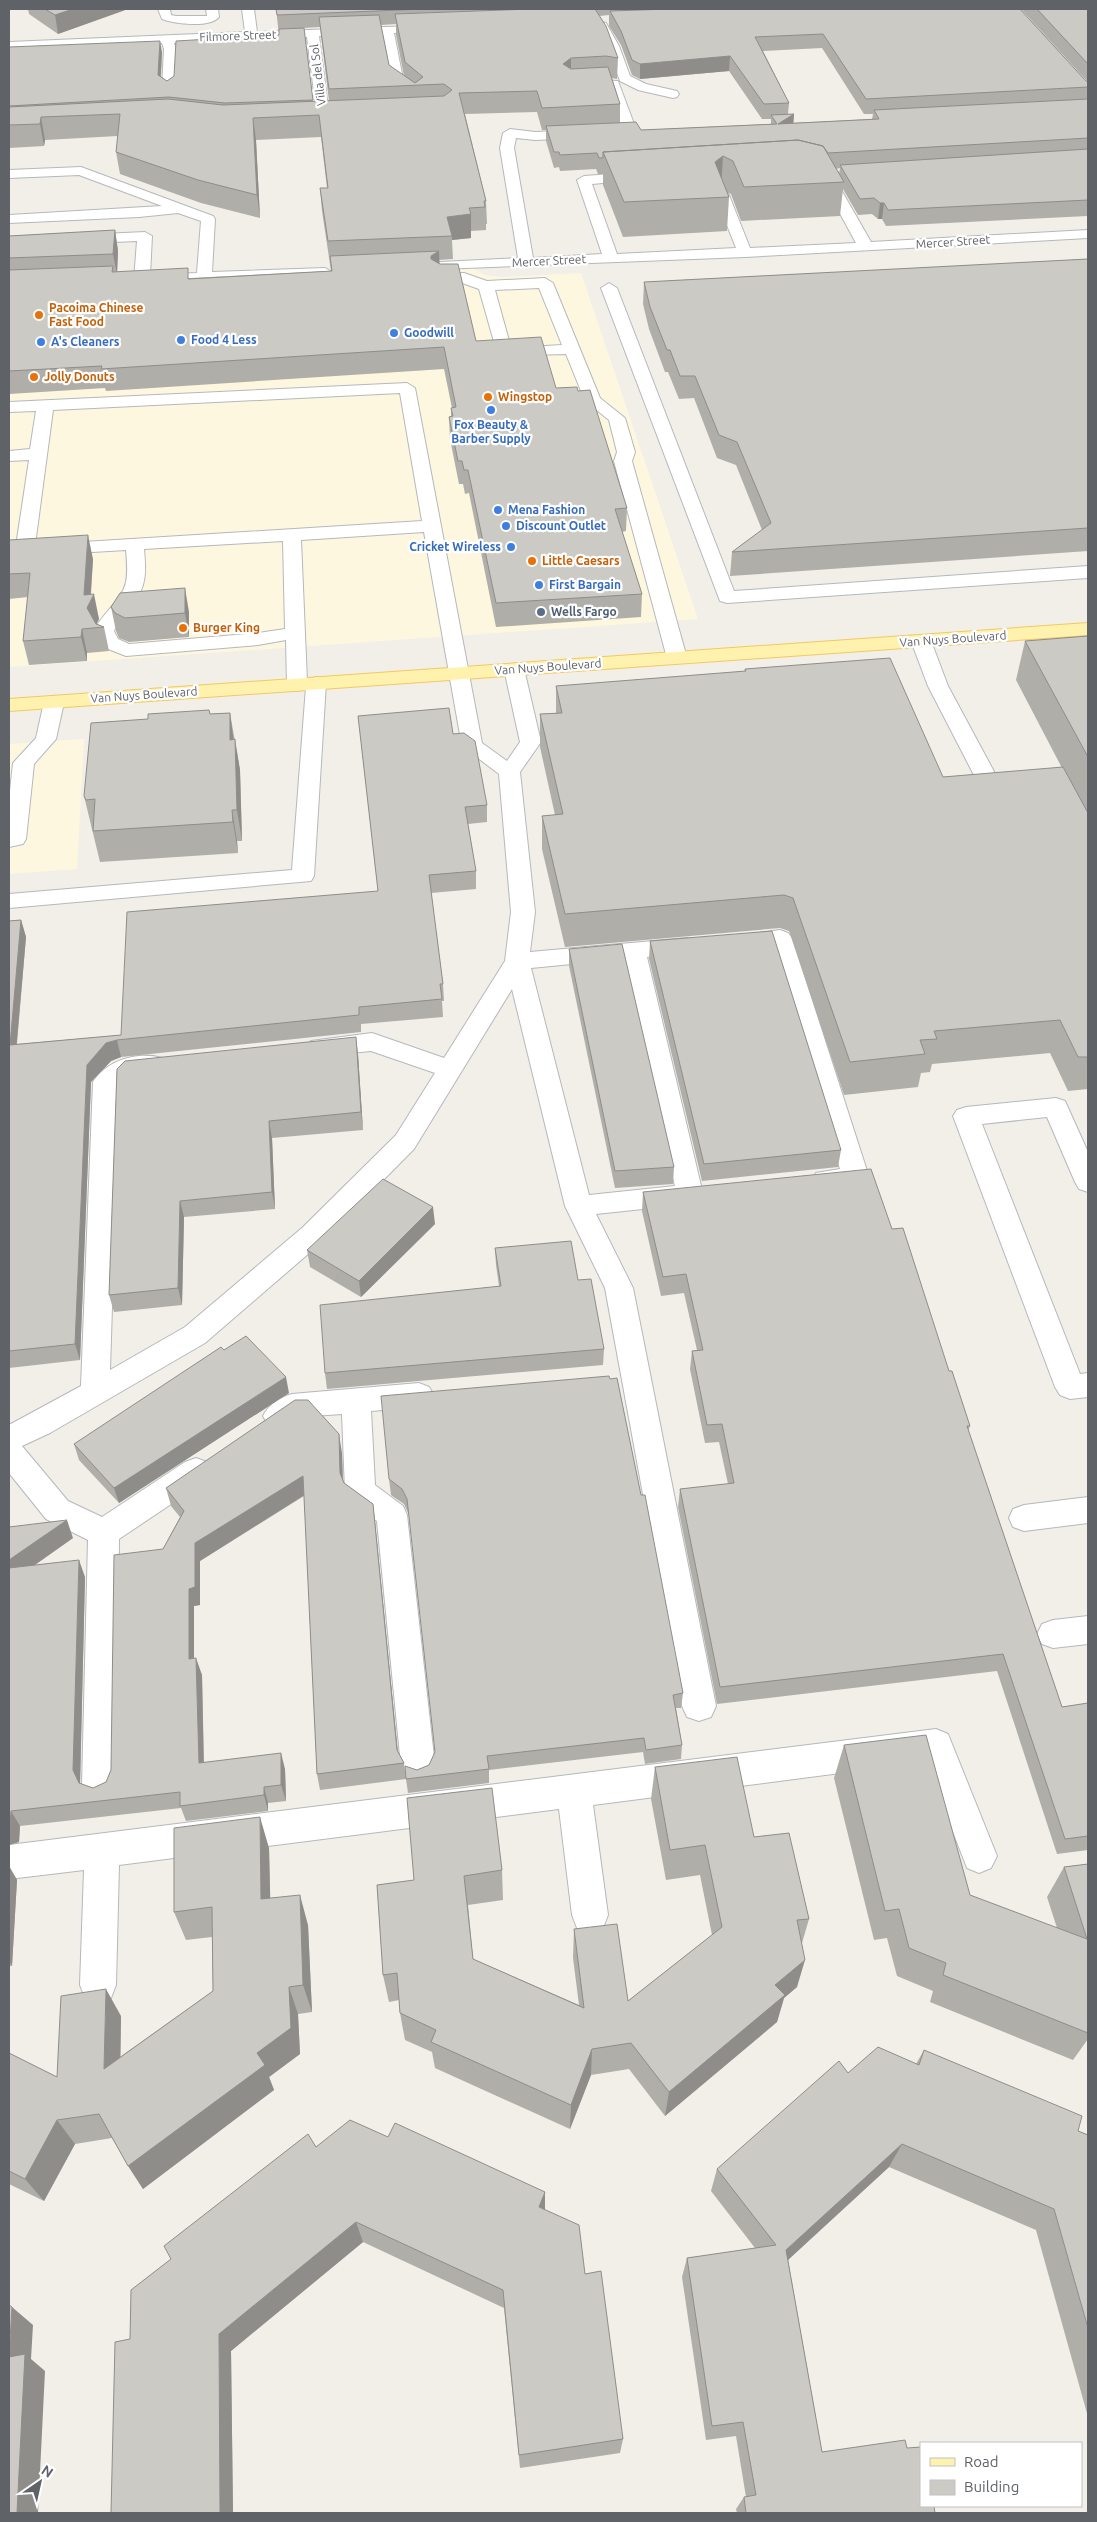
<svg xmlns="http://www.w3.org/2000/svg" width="1097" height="2522" font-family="Ubuntu,sans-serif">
<rect width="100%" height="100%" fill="#f1efe8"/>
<path fill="#fef7e0" d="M469,266L485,275L502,277L581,273L698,619L9,667V290Z
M84,739L77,869L9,874V744Z"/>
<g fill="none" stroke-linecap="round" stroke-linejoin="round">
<g stroke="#b5b8bc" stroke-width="2">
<path id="minor" d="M158,9H170L171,15L176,16H207L206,9H218L219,17C210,28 175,24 162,19Z
M242,9H254L257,32L437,25V31L433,32L394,33L404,84L419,97L418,100H408L392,86L382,34L319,36L329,116L323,120L317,116L307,37L174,43L176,49L174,87L168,91L162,87L164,49L162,43L9,50V42L245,32Z
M602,22L606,23L619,46L630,76L646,84L677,91L679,94L677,97L673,98L638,90L620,81L607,46L596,26Z
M591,80L618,81L637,132L635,135L630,136L623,132L609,88L587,87L585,84Z
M510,129L535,132L583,130L590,134L583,138L535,140L516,138L514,148L533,258L602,254L577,180L584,176L641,172L646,173L648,176L646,179L592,184L617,254L736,248L715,195L722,191L729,195L750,248L856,243L819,175L826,171L838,172L840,175L835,179L871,242L1088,230V238L745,257L416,270L414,267L416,264L421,263L518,258L500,148L503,133Z
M81,167L213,216L215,219L212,272L325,268L332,272L325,276L148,282L142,285L134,280L137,241L20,246L9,249V240L18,238L145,232L152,236L150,275L197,273L201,221L178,213L139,217L9,223V215L162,206L79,175L9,178V170Z
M464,273L487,281L545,278L553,283L600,398L625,418L635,452L632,461L687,658L684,662H670L667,658L614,461L617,452L609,420L585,401L566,354L498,356L479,289L462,283L441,284L433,279L441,274ZM539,288L562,345L511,348L495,290Z
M609,283L617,288L734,591L1088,566V578L727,603L720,601L601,288Z
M407,383L415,388L482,743L507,761L520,742L504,669L507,665H521L524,669L541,742L520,772L535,912L530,952L687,938L695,941L699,946L695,951L647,957L703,1194L699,1201L690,1204L596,1214L633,1288L716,1706L711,1717L699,1721L687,1717L682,1706L605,1288L565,1206L512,989L414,1149L322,1242L205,1343L50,1433L22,1446L68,1501L102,1517L185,1462L196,1458L207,1462L211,1471L207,1480L119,1539L116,1786L111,1797L99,1802L87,1797L82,1786L88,1540L46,1519L9,1473V1425L81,1386L93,1082C107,1060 137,1051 162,1058L166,1064L162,1070L128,1076L119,1085L110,1370L185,1327L302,1228L396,1135L435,1073L371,1051L320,1056L311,1053L308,1047L311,1041L372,1033L444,1058L505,961L511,912L499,774L462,746L424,532L301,540L307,681L316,677L323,679L326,683L314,876L311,881L9,908V894L292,870L306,687L297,691L290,689L287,685L286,640L258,645L126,656L103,647L94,631C102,613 122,601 126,582C128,572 127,561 126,550L9,557V547L16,546L29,460L9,461V451L30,449L36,411L9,412V402ZM400,393L422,521L35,545L53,410ZM283,541L285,629L258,633L129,644L118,639L114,631C118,621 125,614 132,605C147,587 146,571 144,549ZM623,959L675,1186L589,1195L531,968Z
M921,635L928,637L931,641L948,686L998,779L995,784L987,785L979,784L976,779L928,686L911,641L914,637Z
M54,696L61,698L64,702L56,739L34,764L26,839L23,844L9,847V800L13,763L36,738L44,702L47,698Z
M780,930L788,933L792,938L869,1177L865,1184L825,1190L816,1187L812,1180L816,1173L840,1169L771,946L737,950L729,947L725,942L729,937Z
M1056,1098L1065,1101L1088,1152V1192L1079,1189L1075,1182L1047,1117L982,1124L1080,1374L1088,1373V1397L1070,1399L1060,1395L1055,1387L953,1116L957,1110L966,1107Z
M419,1383L429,1387L434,1395L429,1403L419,1407L371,1411L375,1485L403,1506L407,1515L435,1766L430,1777L418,1782L406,1777L401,1766L377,1521L349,1500L345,1491L342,1414L298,1417L278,1428L268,1425L263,1416C269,1404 279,1398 292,1394Z
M1088,1497V1523L1024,1531L1013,1527L1009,1518L1013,1509L1024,1505Z
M1088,1616V1644L1053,1648L1042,1644L1037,1634L1042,1624L1053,1620Z
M936,1729L948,1734L997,1856L991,1868L979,1873L967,1868L926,1762L593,1805L608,1915L603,1928L590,1933L577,1928L572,1915L559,1809L119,1865L116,1985L111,1998L98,2003L85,1998L80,1985L84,1870L9,1879V1845Z"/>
</g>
<g stroke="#f2c960" stroke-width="2">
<path id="major" d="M1088,623V635L9,711V699Z"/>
</g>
<use href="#minor" fill="#fff" fill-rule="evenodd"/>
<use href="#major" fill="#fff2af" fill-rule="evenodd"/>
</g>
<path fill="#afaea9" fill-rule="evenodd" d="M28,9H128L58,34L29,14Z
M276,9H1020L1086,81H1087L1021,9H1088V216L886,226L882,219H878L872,214L858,215L843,189L840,216L741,221L731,194L728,193L729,197L727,231L623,237L603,185V174H598L596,169L560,171L559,167L554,168L546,141V130H542L537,112L465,114L486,201L487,224H486V230L471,231V238L452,240L453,259L439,260V264L476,341L556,388L627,508L626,531L622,532L642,594L641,617L496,627L469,493L465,494L463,484H459L450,439L449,417L451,416V408H452L444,369L106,391L105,388L9,394V236L115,230L118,251L117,272L190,278L331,271L322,211L320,188H327L321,137L256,140L260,218L201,203L120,174L116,152L118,136L45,140L44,146L9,148V47L162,52L161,77L167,81L279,35ZM609,15V26L621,45L632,75L640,79L729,71L762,119H771V124L641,130L620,123V104L612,78L617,79L618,58L599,16ZM396,24V35L404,76L389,65L381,25ZM320,27L329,101H313L304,28ZM822,48L864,114H873L872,119L793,123L794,114H788L789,103L763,51ZM840,168L839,174L836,169Z
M1088,259V551L730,576L732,552L762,530L736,465L717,458L694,398L679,399L668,372H665L649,329L643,304L644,282Z
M9,540L93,559L91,595L99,619L97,624L104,627L109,651L87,653V661L29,665L23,641L28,597L9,599Z
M111,607L189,612V637L129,642L119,638L116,631Z
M1088,636V1089L1068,1091L1050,1053L932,1064L930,1072L921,1073L918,1087L844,1095L789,931L780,928L565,947L542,849V816L555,815L540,747V714L556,713V686L744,672L745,669L943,777L1062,768L1016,680L1025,641Z
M209,710L210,714L230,713L240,770L242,841H237L238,853L100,862L84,796L148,719Z
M358,716L453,734L487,805V822L468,824L476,871V889L431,893L443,984L444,1001H442L443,1017L361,1024V1032L121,1057L111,1061L91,1082L80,1360L9,1368V921L21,920L26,937L17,1044L121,1035L378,891Z
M650,941L841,1150L838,1167L702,1181L649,959Z
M569,949L674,1167L673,1184L615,1188L569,966Z
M358,1054L363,1130L272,1138L275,1209L184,1217L182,1305L114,1312L109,1295L117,1069Z
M643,1192L892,1229L949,1371L970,1426L968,1431L1062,1707L1088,1703V1850L1057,1854L997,1671L717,1704L678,1507L680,1489L728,1484L719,1442L705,1443L690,1369L692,1351L697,1350L684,1293L661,1296L642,1211Z
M435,1224L361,1297L310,1267L307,1250Z
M495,1248L604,1349L603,1365L327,1389L325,1373L499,1286L496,1265Z
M289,1393L119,1503L79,1460L74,1444Z
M342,1453L343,1479L344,1483L373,1504L375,1522L398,1752L404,1763L406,1779L320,1790L317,1774L304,1496L200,1561V1605L194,1606V1658L202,1675L204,1762L285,1769L286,1801L268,1803V1811L186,1821L181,1808L20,1826L19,1842L9,1845V1527L73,1538L35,1565L85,1577L80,1784L93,1788L106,1782L111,1770L163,1549L180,1517L171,1506L166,1488Z
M389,1479L641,1495L683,1693L681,1708H676L682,1745L681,1759L645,1764L643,1752L489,1770V1783L408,1793L406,1779L417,1770L429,1765L435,1752L409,1515L404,1504L391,1495Z
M844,1745L970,1895L1057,1928L1047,1897L1064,1867L1088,1864V2039L1073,2060L930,2002L933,1991L897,1976L887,1938L874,1940L834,1778Z
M655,1767L754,1837L809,1919L802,1943L797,1987L784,1998L777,2022L665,2116L629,2069L591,2075L570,2129L435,2068L432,2052L405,2040L400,2013L399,2000L389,2002L383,1975L377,1885L502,1870L503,1900L468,1905L473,1959L579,2005L573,1958L574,1929L628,2001L712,1935L700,1875L666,1880L651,1799Z
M269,1848L270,1898L308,1925L312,2012L298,2014L300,2054L269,2077L274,2090L143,2189L112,2138L75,2144L44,2201L9,2184V2053L57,2077L121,2016L120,2057L213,1991L212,1937L186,1940L174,1912Z
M9,1866L17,1880L12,1966H9Z
M924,2050L1078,2131L1088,2135V2417L1036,2230L889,2167L788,2260L822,2452L907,2448L935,2513H737L736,2509L744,2497H746L736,2436L706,2440L682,2277L687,2258L755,2248L711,2191L717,2169L848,2073L916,2064Z
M388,2137L545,2192V2209L585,2274L623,2439L620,2453L520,2468L504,2308L363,2242L231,2351L233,2513H111L130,2339L316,2147Z"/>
<path fill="#8f8d8a" d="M73,9H128L58,34L55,15Z
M160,41L162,52L160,87L158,75Z
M730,56L729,71L640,79V64Z
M571,58V79L563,64Z
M794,114L793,129L778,124Z
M41,117L45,140L44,146L40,124Z
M253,118L256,140L260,218L257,195Z
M723,156L721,189L715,162Z
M880,203H884L882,219H878Z
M471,214V238L452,240V236L447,217Z
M115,230L118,251L117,275L113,254Z
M439,251L440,273L432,277L431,256Z
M88,535L93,559L90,603L94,594L99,619L94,628L89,619L84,595Z
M185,588L189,612V637L185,613Z
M82,629L87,653V661L81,637Z
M230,713L234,743L230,740Z
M235,739L240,770L242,841L237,810Z
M232,810L237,841L238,853L233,822Z
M21,920L26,937L15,1062L10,1045Z
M356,1037L358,1054L363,1130L361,1112Z
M117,1040L121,1057L111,1061L91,1082L80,1360L75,1344L87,1065L106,1043Z
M269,1121L272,1138L275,1209L272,1192Z
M180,1201L184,1217L182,1305L178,1288Z
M433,1207L435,1224L361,1297L359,1281Z
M286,1377L289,1393L119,1503L114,1488Z
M339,1434L342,1453L343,1491L340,1473Z
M303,1476L306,1494L200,1561V1605L194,1606V1676L189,1659V1589L195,1543Z
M373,1504L375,1522L399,1766L397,1750Z
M67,1520L73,1538L9,1583V1560Z
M79,1560L85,1577L80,1786L73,1770Z
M196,1658L202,1675L204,1779L199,1763Z
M281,1753L285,1769L286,1801L281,1785Z
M264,1787L268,1803V1811L264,1795Z
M11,1811L20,1826L19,1842L9,1845V1827Z
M260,1817L269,1848L271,1928L261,1899Z
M9,1866L17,1880L12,1966L9,1961Z
M300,1895L308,1925L312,2012L303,1985Z
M805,1960L797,1987L784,1998L777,2022L665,2116L669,2092L775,1985Z
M289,1987L298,2014L300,2054L269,2077L274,2090L143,2189L128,2166L257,2053Z
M106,1989L121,2016L120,2094L104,2069Z
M592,2049L591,2075L570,2129L571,2105Z
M57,2120L75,2144L44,2201L25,2179Z
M902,2144L889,2167L777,2270L786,2250Z
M545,2192V2214L539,2207Z
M356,2222L363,2242L231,2351L233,2513H220L219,2334Z
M12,2307L33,2325L31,2359L45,2371L38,2513H17L9,2357Z"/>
<path fill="#cccac5" stroke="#8f8d8a" d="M45,9H73L55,15Z
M276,9H424L277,15Z
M531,9H595L606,26L618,58L606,56L571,58L563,64L571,69L608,67L620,104L542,108L537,91L459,93L486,201H484L485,207L469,208L471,214L447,217L452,236L328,241L320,188H328L319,115L253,118L257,195L198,180L116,152L120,114L41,117L40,124L9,125V107L168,99L223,105L444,96L452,90L444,84L329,89L319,17L379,15L389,65L415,83L423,77L405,62L395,14Z
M670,9H1020L1086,81L1088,82V87L866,99L823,34L755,37L789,103L764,104L730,56L640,64L632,60L621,31L610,11Z
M1037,9H1088V64Z
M304,28L313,100L225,103L169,97L9,106V47L160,41L158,75L167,81L174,76L176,41L279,35V29Z
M1088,99V138L828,153L823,146L798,140L603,152V158H599L597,153L560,155L559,152H554L546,126L636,122L641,130L777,124L771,115L794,114L778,124L879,119L874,110Z
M798,140L823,146L844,182L744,187L733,161L723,156L715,162L729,197L624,202L603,152Z
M1088,149V200L888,210L884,203H880L874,198L860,199L840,165Z
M115,230L113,254L9,258V236Z
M439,251L431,256V259L440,264H458L476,341L541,337L556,388L577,387L578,391L590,390L627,508L615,509L642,594L496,603L468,470H464L462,461H458L449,417L453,416L451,408L456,407L444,347L101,369L102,366L9,371V270L113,266L112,272L188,268V279L332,271L330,256Z
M1088,259V528L732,552L771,523L737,442L719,435L695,376H680L670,350H667L650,307L644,282Z
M88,535L84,595L94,594L87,608L96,624L104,627L82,629L81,637L23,641L30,573L9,574V540Z
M185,588V613L125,618L115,613L111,607L120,593Z
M1088,636V757L1025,641Z
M890,658L943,777L1063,767L1088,813V1057H1078L1060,1020L934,1031L937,1039L920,1040L925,1054L850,1062L793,898L784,895L565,914L542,816L563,814L540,714L562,713L556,686L746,671L745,669Z
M449,708L453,734L464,733L475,741L487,805L465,807L476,871L429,875L443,984H440L442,999L359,1007V1015L117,1040L106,1043L87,1065L75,1344L9,1351V921L21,920L10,1045L121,1035L127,912L378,891L358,716Z
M209,710L210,714L230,713V740L235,739L237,810H232L233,822L93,831L95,799L86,800L84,796L91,723L148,719V714Z
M772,931L841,1150L704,1164L650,941Z
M622,944L674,1167L615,1171L569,949Z
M356,1037L361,1112L269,1121L272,1192L180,1201L178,1288L109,1295L117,1069L125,1061Z
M871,1169L892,1229L903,1228L949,1371H952L970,1426H967L1062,1707L1088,1703V1836L1065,1839L1003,1654L720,1687L680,1489L734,1483L722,1424L707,1425L692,1351L703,1350L686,1274L663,1277L643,1192Z
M383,1179L433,1207L359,1281L307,1250Z
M571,1241L578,1280L591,1279L604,1349L325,1373L320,1305L501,1286L495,1248Z
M246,1336L286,1377L114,1488L74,1444L221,1347L224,1350Z
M609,1376L610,1379L617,1378L641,1495H645L683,1693L673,1695L682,1745L646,1750L644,1738L487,1756L489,1769L406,1779L405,1766L417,1770L429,1765L435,1752L407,1499L402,1489L389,1479L381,1396Z
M295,1400H308L339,1434L340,1473L344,1483L373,1504L397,1750L404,1763L317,1774L303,1476L195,1543V1587L189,1589V1659L196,1658L199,1763L281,1753V1785L264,1787V1795L180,1806V1792L11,1811L10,1827H9V1568L79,1560L73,1770L79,1783L93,1788L106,1782L111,1770L114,1555L163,1549L184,1511L166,1488Z
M67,1520L9,1560V1527Z
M926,1735L970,1895L1087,1939L1064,1867L1088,1864V2033L943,1975L946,1963L909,1948L899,1909L885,1911L844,1745Z
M737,1757L754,1837L789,1833L809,1919L797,1920L805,1960L775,1985L785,1995L669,2092L631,2043L592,2049L571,2105L431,2042L436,2030L400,2013L397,1973L383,1975L377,1885L414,1880L407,1798L492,1788L502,1870L464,1876L473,1959L584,2008L574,1929L617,1924L628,2001L722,1927L705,1845L670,1850L655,1767Z
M260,1817L261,1899L300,1895L303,1985L289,1987L291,2028L257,2053L265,2065L128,2166L99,2114L57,2120L25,2179L9,2171V2053L57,2077L61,1996L106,1989L104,2069L213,1991L212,1907L174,1912V1828Z
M878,2047L919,2065L924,2050L1082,2116L1078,2131L1088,2135V2328L1054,2209L902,2144L786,2250L822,2452L905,2440L907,2448L921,2447V2506H934L935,2513H746L744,2497L756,2495L743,2422L712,2426L687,2258L776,2245L717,2169L839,2061L848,2073Z
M350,2120L388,2137L395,2123L545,2192L539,2207L579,2225L585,2274L601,2271L623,2439L519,2455L503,2290L356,2222L219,2334L220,2513H111L115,2342L130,2339L131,2290L171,2259L164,2246L308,2134L316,2147Z
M9,2305L12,2307L9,2357L25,2354L17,2513H9Z"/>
<g fill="#e8710a" stroke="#fff" stroke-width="2">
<circle cx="39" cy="315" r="5"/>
<circle cx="34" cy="377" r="5"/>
<circle cx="488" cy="397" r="5"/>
<circle cx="532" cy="561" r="5"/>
<circle cx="183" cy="628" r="5"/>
</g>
<g fill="#3f7fe0" stroke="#fff" stroke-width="2">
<circle cx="394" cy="333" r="5"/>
<circle cx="181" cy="340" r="5"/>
<circle cx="41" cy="342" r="5"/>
<circle cx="491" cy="410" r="5"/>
<circle cx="498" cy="510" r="5"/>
<circle cx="506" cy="526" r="5"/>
<circle cx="511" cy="547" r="5"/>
<circle cx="539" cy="585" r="5"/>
</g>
<circle fill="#5c6f8a" stroke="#fff" stroke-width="2" cx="541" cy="612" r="5"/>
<g text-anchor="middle" stroke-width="4.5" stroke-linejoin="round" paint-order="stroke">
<g font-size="12" fill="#5f6368" stroke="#fff">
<text transform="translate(238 36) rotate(-2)" y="4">Filmore Street</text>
<text transform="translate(318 75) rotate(-97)" y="4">Villa del Sol</text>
<text transform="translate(953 242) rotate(-4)" y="4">Mercer Street</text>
<text transform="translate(549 261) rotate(-3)" y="4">Mercer Street</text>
<text transform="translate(953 639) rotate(-4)" y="4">Van Nuys Boulevard</text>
<text transform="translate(548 667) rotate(-4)" y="4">Van Nuys Boulevard</text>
<text transform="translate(144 695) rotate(-4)" y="4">Van Nuys Boulevard</text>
</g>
<g font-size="12" font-weight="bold" fill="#c56008" stroke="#fff" text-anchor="start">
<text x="49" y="312">Pacoima Chinese<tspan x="49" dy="14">Fast Food</tspan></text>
<text x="44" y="381">Jolly Donuts</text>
<text x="498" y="401">Wingstop</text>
<text x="542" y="565">Little Caesars</text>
<text x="193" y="632">Burger King</text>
</g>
<g font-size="12" font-weight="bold" fill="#366cbe" stroke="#fff" text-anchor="start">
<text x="404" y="337">Goodwill</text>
<text x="191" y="344">Food 4 Less</text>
<text x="51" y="346">A's Cleaners</text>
<text x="491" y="429" text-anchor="middle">Fox Beauty &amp;<tspan x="491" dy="14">Barber Supply</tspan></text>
<text x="508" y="514">Mena Fashion</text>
<text x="516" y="530">Discount Outlet</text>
<text x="501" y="551" text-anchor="end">Cricket Wireless</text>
<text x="549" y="589">First Bargain</text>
</g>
<g font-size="12" font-weight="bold" fill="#4e5e75" stroke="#fff" text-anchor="start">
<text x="551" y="616">Wells Fargo</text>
</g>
</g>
<rect width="1097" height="2522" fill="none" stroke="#5f6368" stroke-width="20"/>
<rect x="920" y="2442" width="162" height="65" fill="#ffffff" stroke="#bfc1c3"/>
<rect x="930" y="2458" width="25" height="8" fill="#fff2af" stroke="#bfc1c3"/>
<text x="964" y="2467" font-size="15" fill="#5f6368">Road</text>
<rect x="930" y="2480" width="25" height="15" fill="#cccac5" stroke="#bfc1c3"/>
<text x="964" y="2492" font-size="15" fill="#5f6368">Building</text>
<g transform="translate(40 2482) rotate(34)" stroke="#ffffff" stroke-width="4" paint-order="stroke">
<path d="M0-4L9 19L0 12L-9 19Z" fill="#5f6368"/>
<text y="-8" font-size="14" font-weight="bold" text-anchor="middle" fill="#5f6368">N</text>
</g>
</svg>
